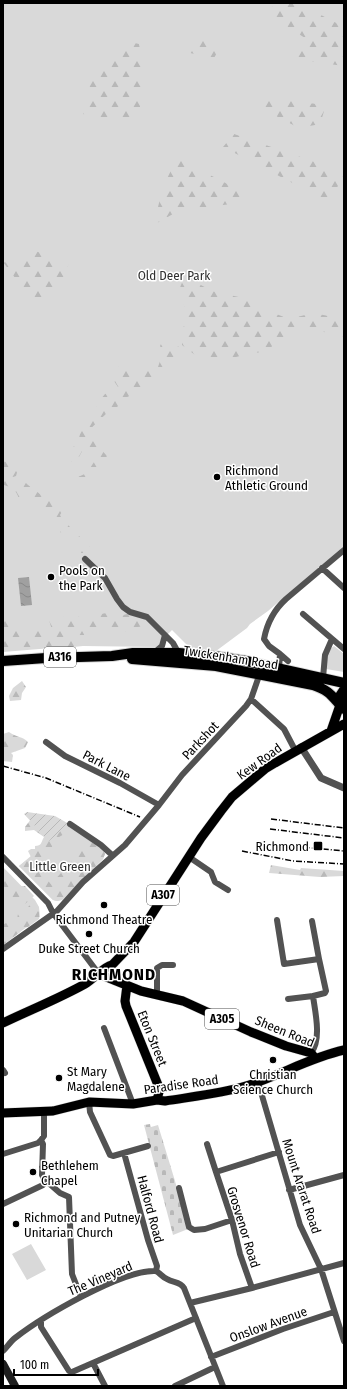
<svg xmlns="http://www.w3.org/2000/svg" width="347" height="1389" font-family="'Fira Sans Condensed',sans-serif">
<defs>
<pattern id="forest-firs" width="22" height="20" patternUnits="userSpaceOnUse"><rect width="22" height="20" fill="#d9d9d9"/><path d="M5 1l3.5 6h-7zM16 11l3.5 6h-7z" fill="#b8b8b8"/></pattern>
<pattern id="cemetery-stones" width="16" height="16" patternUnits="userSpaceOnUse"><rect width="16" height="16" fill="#d9d9d9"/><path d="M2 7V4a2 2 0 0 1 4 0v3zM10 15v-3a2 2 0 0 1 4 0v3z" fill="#b8b8b8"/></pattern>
<pattern id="garden-furrows" width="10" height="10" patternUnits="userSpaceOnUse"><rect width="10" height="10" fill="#d9d9d9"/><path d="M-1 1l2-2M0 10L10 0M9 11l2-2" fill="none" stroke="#b8b8b8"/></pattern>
<pattern id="water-waves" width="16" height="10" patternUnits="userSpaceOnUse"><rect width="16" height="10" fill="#a0a0a0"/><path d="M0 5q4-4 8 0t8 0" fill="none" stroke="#888"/></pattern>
</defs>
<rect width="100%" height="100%" fill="#fff"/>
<path fill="#d9d9d9" d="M3,3H344V546L268,611L250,624L247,628L216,651L194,650L189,647L172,630L162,640L159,647L83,646L64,648V647L3,652Z
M334,646L344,654V672L326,669C326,660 326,651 334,646Z
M68,825L103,850L105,854L103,859L62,900L57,901L53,900L19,866Z
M3,867L35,900L39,907L40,917L3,945Z
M31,1244L46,1270L27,1280L12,1254Z"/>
<path fill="url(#forest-firs)" d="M277,3H298L344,27V66L293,59L305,38L265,12Z
M192,39L222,44L214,58L190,53Z
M126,41L139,44L144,72L139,116L108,121L83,114L91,79L111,63Z
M254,97L326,105L320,124L299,128L251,103Z
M234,134L344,172V175L329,202L223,147Z
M177,158L241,191L240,203L180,210L157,223L155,219L163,187Z
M27,248L69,263L58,292L37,307L3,262L20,265Z
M183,281L199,284L212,291L243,298L261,308L289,319L313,313L344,319V343L327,333L316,329L305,328L284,337L266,351L240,356L216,362L199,358L182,345C182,340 182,334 183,329C184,325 186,321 186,317C187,302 174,295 183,281Z
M164,338H171L174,344L179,347L180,352L178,355L177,363L171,364L167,361L164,365L165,367L161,369L158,367L160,361L165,355L160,346Z
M125,362L131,363L134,370L138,371L144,366L153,371V381L145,389L125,398L122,397L121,392L124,386L118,387L114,381V370Z
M114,390L118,392L122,402L112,412H108L86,433L107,456L83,486L80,485L78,482L72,481L70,478L73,476C85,480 93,464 98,455L90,447L85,446L75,464L71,461L72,449L79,439L80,432L86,423L98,410L96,405L105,394Z
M3,458L4,461L18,469L16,476L10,478L3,472Z
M4,478C17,483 20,488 26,500L20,502C17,492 15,488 4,485Z
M23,480L28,485L40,494L46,488L50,490L49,497L59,506L61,503L65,507L60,515L62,519L58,522L46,513L45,509L20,485Z
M63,520L137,594L147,598L148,605L152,610L141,603L137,598L90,553H81L80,543L60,532L61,523Z
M70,611L76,613L80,618L117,611L120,616L127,614L150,618V625L132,628L124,632L118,627L88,630L84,635H78L74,646L66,647L65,642L69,641L70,637H61V645L3,650V613L7,612L18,627L48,629L52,634L53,633L49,620L59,618L60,620Z
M22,681L26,687L22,693L21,700L10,701L9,696L13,688Z
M9,732C15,737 22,736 28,742L25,748L11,753L13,755L12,762L3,761V734Z
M31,819L65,823L79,833L75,840L72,839L68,834L66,833L59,837L56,844L53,845C50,853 40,855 37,863H34L28,851L31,849H35V846C42,846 41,842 44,837L34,830L25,831V827Z
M90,841L103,850L105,854L103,859L62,900L57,901L53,900L19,866L27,860L51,884Z
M271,865L300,870L301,868L344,871V876L320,877L269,873Z
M3,873L11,878L16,886H25L34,896L25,904L17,903L3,885Z
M34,901L39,908V919L28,927L23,928C17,923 16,919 19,911L27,908Z
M9,921L20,932L3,945V925Z"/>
<path fill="url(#cemetery-stones)" d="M150,1124L151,1127L158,1125L175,1181L188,1229L173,1235L144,1125Z"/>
<path fill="url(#garden-furrows)" d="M27,812L55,816L69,824L49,841L24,814Z"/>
<path fill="url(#water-waves)" d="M29,577L32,605L21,606L18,578Z"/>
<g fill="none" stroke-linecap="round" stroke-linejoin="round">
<g stroke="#dbdbdb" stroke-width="10">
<path id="primary" d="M331,731L340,705
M99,974L141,991L183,1001L251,1032L286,1046L311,1053L315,1058
M127,985L125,1001L126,1006L158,1085L159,1092L157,1100
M3,1023C30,1010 58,999 85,984C94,979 103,967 112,965L134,942L201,838L221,811L232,797L265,769L275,763L344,724
M3,1113L53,1111L89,1102L133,1104L157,1100L165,1101C196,1096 228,1093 258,1082C288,1071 313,1057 344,1050"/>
</g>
<g stroke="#dbdbdb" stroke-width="12">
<path id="trunk" d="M132,659L216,666L313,685C331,691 332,697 344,709
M3,661L46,658L112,656L133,653H179L214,656L246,661L344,683
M339,703L340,696L344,690"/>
</g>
<path stroke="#525252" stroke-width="6" d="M85,559L105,578L117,599L123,607L130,612L147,617L173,643L179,654
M322,568L344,588
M303,614L344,649
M155,652L162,646L165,635
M280,654L288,661
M279,669L280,654L269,646L264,639C267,623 275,609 286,599L344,550
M323,678L325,655L332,639
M251,699L284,729L295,750
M46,742L65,756L120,783L159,805
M70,824L101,845L112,855
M3,857L48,903L53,913L99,974
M189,857L211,872L215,882L228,890
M277,920L284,964L319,959L312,921
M3,949L57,911L83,882L125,845L159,805L182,775L246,706L251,699L260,673
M157,996V968L162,965H173
M288,999L313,996
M104,1028L133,1104
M311,1053C322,1040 315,1011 313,996L325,993L326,991L319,959
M3,1070L5,1073
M258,1082L300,1225L321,1269L344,1341
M89,1102L90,1112L110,1155L113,1156L148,1146
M45,1112L44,1115V1136L41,1140L43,1144L42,1175L44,1179L60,1193L69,1197L72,1274L81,1297
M207,1144L216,1172
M124,1153L148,1240L157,1266L156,1271
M3,1154L38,1143L41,1140
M42,1167H83
M179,1188L189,1227L194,1230L205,1229L232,1220
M289,1190L344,1175
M3,1204L43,1185L45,1180
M252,1288L240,1254L232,1220L216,1172L279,1152
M190,1303L252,1288L344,1263
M41,1321V1327L69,1371L72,1372L196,1318
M3,1351C7,1347 11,1341 15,1338C42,1317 123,1269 156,1271C160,1273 162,1277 167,1279C173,1283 180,1281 184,1288L223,1386
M211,1357L283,1329L334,1312
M93,1363L105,1386
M175,1386L215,1367"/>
<path stroke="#525252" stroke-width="7" d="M301,747L321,778L344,788"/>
<path stroke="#1f1f1f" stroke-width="8" d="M3,1364L15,1386"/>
<use href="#primary" stroke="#000" stroke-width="9"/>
<use href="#trunk" stroke="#000" stroke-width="10"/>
<path stroke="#000" stroke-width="1.5" stroke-dasharray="6 2 1 2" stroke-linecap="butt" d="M3,766L46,778L140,817
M271,819L344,828
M270,829L344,838
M268,844L344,851
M242,851L293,861L344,864"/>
</g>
<g fill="#000" stroke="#fff" stroke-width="1.5">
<circle cx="217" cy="477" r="4"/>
<circle cx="51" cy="577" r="4"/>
<rect x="313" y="841" width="10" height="10" rx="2"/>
<circle cx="104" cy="905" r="4"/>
<circle cx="89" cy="934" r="4"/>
<circle cx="273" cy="1060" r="4"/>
<circle cx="59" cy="1078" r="4"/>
<circle cx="33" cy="1172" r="4"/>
<circle cx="16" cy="1224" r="4"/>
</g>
<g text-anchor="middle" stroke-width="3" stroke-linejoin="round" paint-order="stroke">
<g fill="#fff" stroke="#4c4c4c" stroke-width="1">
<rect x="44" y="647" width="32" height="20" rx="3"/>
<rect x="147" y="885" width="32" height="20" rx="3"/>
<rect x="205" y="1009" width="34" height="20" rx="3"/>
</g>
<g font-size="12" font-weight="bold" fill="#000">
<text x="60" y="661">A316</text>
<text x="163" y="899">A307</text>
<text x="222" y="1023">A305</text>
</g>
<g font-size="13" fill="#303030" stroke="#fff">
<text x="174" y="280">Old Deer Park</text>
<text x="60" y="871">Little Green</text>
</g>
<g font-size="13" fill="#000" stroke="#fff" text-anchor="start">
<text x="225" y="475">Richmond<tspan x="225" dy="15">Athletic Ground</tspan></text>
<text x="59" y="575">Pools on<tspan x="59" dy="15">the Park</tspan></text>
<text x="309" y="851" text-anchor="end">Richmond</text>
<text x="104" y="924" text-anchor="middle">Richmond Theatre</text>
<text x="89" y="953" text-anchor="middle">Duke Street Church</text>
<text x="67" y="1076">St Mary<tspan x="67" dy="15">Magdalene</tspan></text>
<text x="273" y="1079" text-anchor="middle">Christian<tspan x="273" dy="15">Science Church</tspan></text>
<text x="41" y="1170">Bethlehem<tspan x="41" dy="15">Chapel</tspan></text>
<text x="24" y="1222">Richmond and Putney<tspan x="24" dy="15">Unitarian Church</tspan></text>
</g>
<g font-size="13" fill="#000" stroke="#fff">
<text transform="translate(231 657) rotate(9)" y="5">Twickenham Road</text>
<text transform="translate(200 740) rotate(-47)" y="5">Parkshot</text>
<text transform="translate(259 761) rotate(-36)" y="5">Kew Road</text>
<text transform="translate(107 765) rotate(27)" y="5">Park Lane</text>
<text transform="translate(285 1031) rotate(22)" y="5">Sheen Road</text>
<text transform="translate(153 1038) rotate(68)" y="5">Eton Street</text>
<text transform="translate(181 1084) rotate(-8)" y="5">Paradise Road</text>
<text transform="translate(302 1186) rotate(72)" y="5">Mount Ararat Road</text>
<text transform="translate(151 1209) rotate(75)" y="5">Halford Road</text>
<text transform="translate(244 1227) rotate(73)" y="5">Grosvenor Road</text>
<text transform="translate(100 1278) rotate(-23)" y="5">The Vineyard</text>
<text transform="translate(268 1324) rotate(-20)" y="5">Onslow Avenue</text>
</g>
<g font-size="17" font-weight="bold" letter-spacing="1" fill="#000" stroke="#fff">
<text x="114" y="980">RICHMOND</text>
</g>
</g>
<rect width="347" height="1389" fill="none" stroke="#000000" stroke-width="8"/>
<path d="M14 1369v6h84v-6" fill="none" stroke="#000000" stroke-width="2"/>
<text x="20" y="1369" font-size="12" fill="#000000" stroke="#ffffff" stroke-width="3" paint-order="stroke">100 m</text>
</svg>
